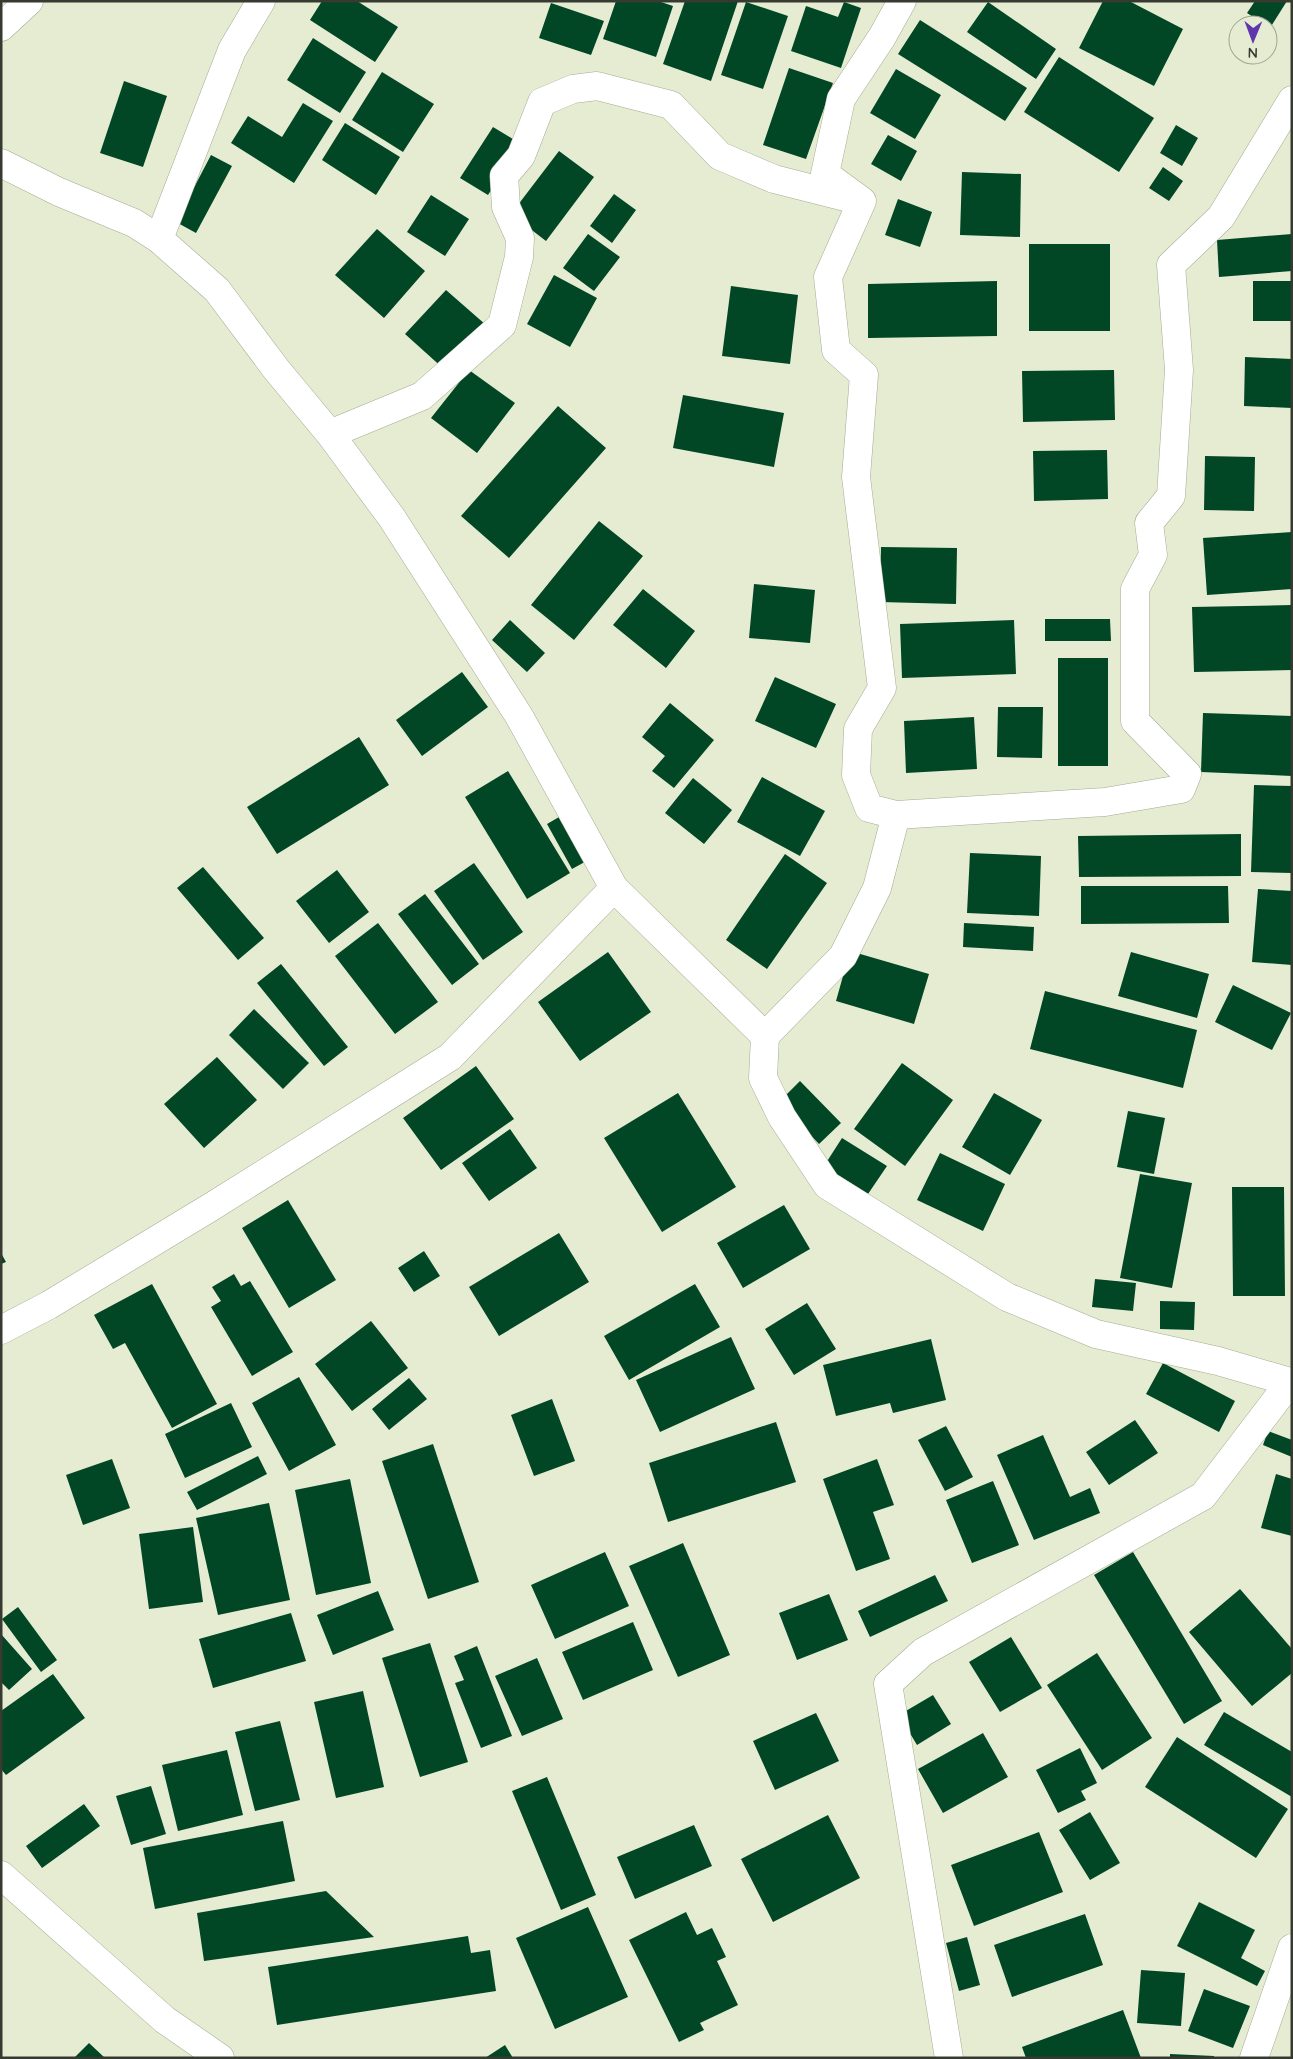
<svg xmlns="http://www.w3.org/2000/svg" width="1293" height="2059" font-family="Quicksand,sans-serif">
<rect width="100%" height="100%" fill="#e5ecd2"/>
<path fill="#014625" d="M322,1H357L398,27L375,62L310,20Z
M616,1H658L673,6L656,57L603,39Z
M685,1H738L711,81L663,64Z
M1103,1H1129L1183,29L1154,86L1079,48Z
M1255,1H1287L1270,28L1247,13Z
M746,2L788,16L763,89L721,75Z
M844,2L861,8L841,68L791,51L806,6L838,17Z
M988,2L1056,49L1036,79L967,32Z
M551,3L604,21L591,55L539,38Z
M920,20L1027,88L1005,121L898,54Z
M313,38L366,72L340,113L287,80Z
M1059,57L1154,118L1119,172L1024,112Z
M789,68L833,83L806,159L763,145Z
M896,69L941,95L915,139L870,113Z
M382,72L434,104L403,152L352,120Z
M124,81L167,96L143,167L100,153Z
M303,103L333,121L294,183L231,143L248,116L282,137Z
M345,123L400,157L376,195L322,160Z
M1176,125L1198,138L1182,166L1160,153Z
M493,127L521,144L488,195L460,178Z
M888,135L917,151L901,181L871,164Z
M559,151L594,177L546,241L511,214Z
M211,155L232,166L196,233L176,222Z
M1163,167L1183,181L1169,201L1149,188Z
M962,172L1021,174L1020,237L960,235Z
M614,194L636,210L612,243L590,226Z
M431,195L469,219L445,256L407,232Z
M898,199L932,212L920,247L885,235Z
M377,229L425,271L384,318L335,275Z
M588,234L620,257L594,291L563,268Z
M1292,234V271L1219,277L1217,240Z
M1029,244H1110V331H1029Z
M554,275L597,298L570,347L527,324Z
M997,281V336L868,338V284Z
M1253,281H1292V321H1253Z
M731,286L798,295L790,364L722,356Z
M446,290L486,325L445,370L405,334Z
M1245,357L1292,359V408L1244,406Z
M469,370L515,403L477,453L431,418Z
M1114,370L1115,420L1023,422L1022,371Z
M683,395L784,413L774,467L673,448Z
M558,406L606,448L509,558L461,516Z
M1107,450L1108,499L1034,501L1033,451Z
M1205,456L1255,457L1254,511L1204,510Z
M599,521L643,556L574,640L531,605Z
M1292,532V589L1207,595L1203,538Z
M881,547L957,548L956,604L880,602Z
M754,584L815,590L810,643L749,638Z
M643,589L695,631L666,668L613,625Z
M1292,605V670L1194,672L1192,607Z
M1045,619H1110L1111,641H1045Z
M510,620L545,653L527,672L492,640Z
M1014,620L1016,674L902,678L900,624Z
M1058,658H1108V766H1058Z
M462,672L488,707L422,756L396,720Z
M775,677L836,704L816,748L755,721Z
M670,703L714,740L674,788L652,771L665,756L642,737Z
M998,707H1043L1042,758L997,757Z
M1203,713L1292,716V776L1201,772Z
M974,717L977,769L906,773L904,721Z
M359,737L389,785L277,854L247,807Z
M508,771L570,873L527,899L465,797Z
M762,777L825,811L800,856L737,822Z
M693,778L732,810L704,844L665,813Z
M1254,785L1292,786V873L1251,872Z
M566,813L592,858L572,869L547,824Z
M1241,834V876L1079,877L1078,836Z
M970,853L1041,856L1039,916L967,913Z
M785,854L827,883L767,969L726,940Z
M474,863L523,932L483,960L434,891Z
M203,867L264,938L238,960L177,888Z
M337,870L369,912L329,943L296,901Z
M1081,886H1228L1229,923L1081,924Z
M1258,889L1292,891V965L1252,962Z
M425,894L479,964L452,985L398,914Z
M378,923L438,1002L395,1034L335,956Z
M964,923L1034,927L1033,951L963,947Z
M850,951L929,974L914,1024L836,1001Z
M608,952L651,1012L580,1061L538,1002Z
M1131,952L1209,974L1197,1018L1118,996Z
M281,964L348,1047L324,1066L257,983Z
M1233,985L1291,1013L1272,1050L1215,1022Z
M1045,991L1197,1030L1183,1088L1030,1049Z
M254,1009L309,1063L283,1089L229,1035Z
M217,1057L257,1100L204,1148L164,1104Z
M902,1063L953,1100L905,1166L854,1129Z
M476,1066L514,1119L441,1170L403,1118Z
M800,1081L841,1123L819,1144L779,1102Z
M678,1093L736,1187L662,1232L604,1138Z
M994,1093L1042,1120L1010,1175L962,1147Z
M1128,1111L1165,1118L1154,1174L1117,1167Z
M510,1129L537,1168L489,1201L462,1163Z
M842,1138L887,1166L868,1194L824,1166Z
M940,1153L1005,1184L983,1231L917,1200Z
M1140,1174L1192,1183L1172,1288L1120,1278Z
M1232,1187H1284L1285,1296H1233Z
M288,1200L336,1280L289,1308L242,1228Z
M784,1205L810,1249L743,1288L717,1243Z
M559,1233L589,1282L499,1336L469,1287Z
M424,1251L440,1276L414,1292L398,1268Z
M1,1253L6,1262L1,1264Z
M234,1274L241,1286L250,1281L293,1352L252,1376L211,1307L221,1301L212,1287Z
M1095,1279L1136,1283L1133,1311L1092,1307Z
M152,1284L217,1404L172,1428L125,1343L113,1349L94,1315Z
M695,1284L720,1327L629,1380L604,1336Z
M1160,1301L1195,1302L1194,1330L1160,1329Z
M807,1303L836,1349L794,1375L765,1329Z
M371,1321L408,1368L352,1411L315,1364Z
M731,1337L755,1389L660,1432L636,1380Z
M931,1339L946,1400L893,1413L890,1403L836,1416L823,1365Z
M1163,1363L1235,1401L1219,1432L1146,1394Z
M299,1377L336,1445L289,1471L252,1403Z
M409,1378L427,1399L389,1430L372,1409Z
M552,1399L575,1461L534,1476L511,1415Z
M231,1403L252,1447L185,1478L165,1434Z
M1135,1420L1158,1453L1109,1485L1086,1452Z
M776,1422L796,1482L668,1522L649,1463Z
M946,1426L973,1477L945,1491L918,1440Z
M1268,1431L1292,1440V1457L1263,1445Z
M1043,1435L1070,1497L1090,1488L1100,1513L1034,1540L997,1455Z
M433,1444L479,1582L428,1599L382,1461Z
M258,1456L267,1474L197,1510L187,1492Z
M112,1459L130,1508L83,1525L66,1475Z
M877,1459L894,1505L873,1512L890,1559L856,1571L823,1479Z
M1276,1474L1292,1479V1536L1261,1528Z
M350,1479L371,1583L316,1595L295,1490Z
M993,1481L1019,1545L972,1563L946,1500Z
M269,1503L290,1600L218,1615L196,1518Z
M193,1527L203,1602L149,1609L139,1534Z
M683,1543L730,1655L678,1677L629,1566Z
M605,1552L629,1606L555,1639L531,1585Z
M1133,1552L1222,1701L1184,1724L1094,1575Z
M935,1575L948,1601L870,1637L858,1611Z
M1240,1589L1292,1649V1673L1252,1706L1189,1632Z
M378,1591L394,1630L333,1655L317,1615Z
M829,1594L848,1640L797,1660L779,1613Z
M18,1607L57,1660L41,1672L2,1619Z
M291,1613L306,1661L213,1688L199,1639Z
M633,1622L653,1670L583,1700L562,1652Z
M1,1634L32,1669L9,1690L1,1682Z
M1011,1637L1042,1688L1000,1712L969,1662Z
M430,1643L468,1762L420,1777L382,1658Z
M477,1646L512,1736L481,1748L455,1683L464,1680L454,1656Z
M1097,1653L1152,1738L1102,1770L1047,1685Z
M537,1658L563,1719L522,1736L495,1676Z
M53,1674L85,1718L6,1775L1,1769V1711Z
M363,1691L384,1787L336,1798L314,1702Z
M933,1695L951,1724L917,1745L899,1715Z
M1224,1712L1292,1752V1797L1204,1745Z
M816,1713L839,1761L775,1790L753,1741Z
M280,1721L300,1800L255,1811L235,1732Z
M983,1733L1008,1777L943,1813L918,1769Z
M1177,1737L1288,1809L1256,1858L1145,1787Z
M1080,1748L1097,1783L1081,1791L1086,1800L1058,1813L1036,1770Z
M227,1750L243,1815L178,1831L162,1765Z
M547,1777L596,1895L561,1910L512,1791Z
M151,1786L166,1834L131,1845L116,1796Z
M84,1804L100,1826L42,1868L26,1846Z
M1090,1812L1120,1863L1090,1880L1059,1830Z
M828,1815L860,1878L773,1922L741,1859Z
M283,1821L295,1881L155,1909L143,1848Z
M694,1825L712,1866L635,1899L617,1857Z
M1039,1832L1063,1892L974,1926L951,1865Z
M326,1891L374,1937L204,1961L197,1913Z
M1199,1902L1255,1930L1241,1958L1265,1971L1257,1986L1177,1946Z
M588,1907L628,1997L555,2029L516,1938Z
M686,1912L697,1935L712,1928L726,1957L717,1961L738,2005L700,2023L704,2030L679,2042L629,1940Z
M1085,1914L1103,1965L1012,1997L994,1945Z
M468,1936L471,1953L490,1950L496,1991L277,2025L268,1967Z
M967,1937L980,1985L959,1991L946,1943Z
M1141,1970L1185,1973L1181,2026L1137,2023Z
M1204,1989L1250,2006L1233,2048L1188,2031Z
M1123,2010L1141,2058H1026L1022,2047Z
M89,2043L105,2058H74Z
M505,2045L513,2058H485Z
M1170,2054L1214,2056V2058H1170Z"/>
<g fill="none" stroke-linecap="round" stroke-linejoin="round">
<g stroke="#a5ab93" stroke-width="29">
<path id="minor" d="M1,27L29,1
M1,163L59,192L134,223L159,239L217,290L276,369L330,434L392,518L519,716L614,888L765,1036L763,1078L782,1117L827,1185L1007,1297L1096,1334L1218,1361L1290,1382L1203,1496L923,1652L888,1684L949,2058
M159,239L232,50L261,1
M330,434L422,396L502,325L519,257L520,238L506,207L504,176L521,156L542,102L573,89L597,86L671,105L720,156L774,179L849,198
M896,815L1105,802L1181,789L1187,774L1135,721V589L1153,555L1149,523L1171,496L1179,370L1171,265L1221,217L1292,100
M765,1036L843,956L877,888L896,815L869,808L856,775L858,729L882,688L856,477L864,375L836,350L828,277L862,201L825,174L841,99L882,37L902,1
M1,1330L49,1305L211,1207L450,1057L614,888
M1,1875L165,2020L220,2058
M1254,2058L1292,1948"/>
</g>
<use href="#minor" stroke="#fff" stroke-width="28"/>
</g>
<rect width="1293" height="2059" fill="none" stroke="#373a30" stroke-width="5"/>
<g transform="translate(1253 40) rotate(181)"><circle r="24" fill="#e5ecd2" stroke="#9fa591"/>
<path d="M0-4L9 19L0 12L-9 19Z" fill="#5f36ae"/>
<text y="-8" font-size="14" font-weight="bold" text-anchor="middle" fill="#373a30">N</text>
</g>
</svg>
